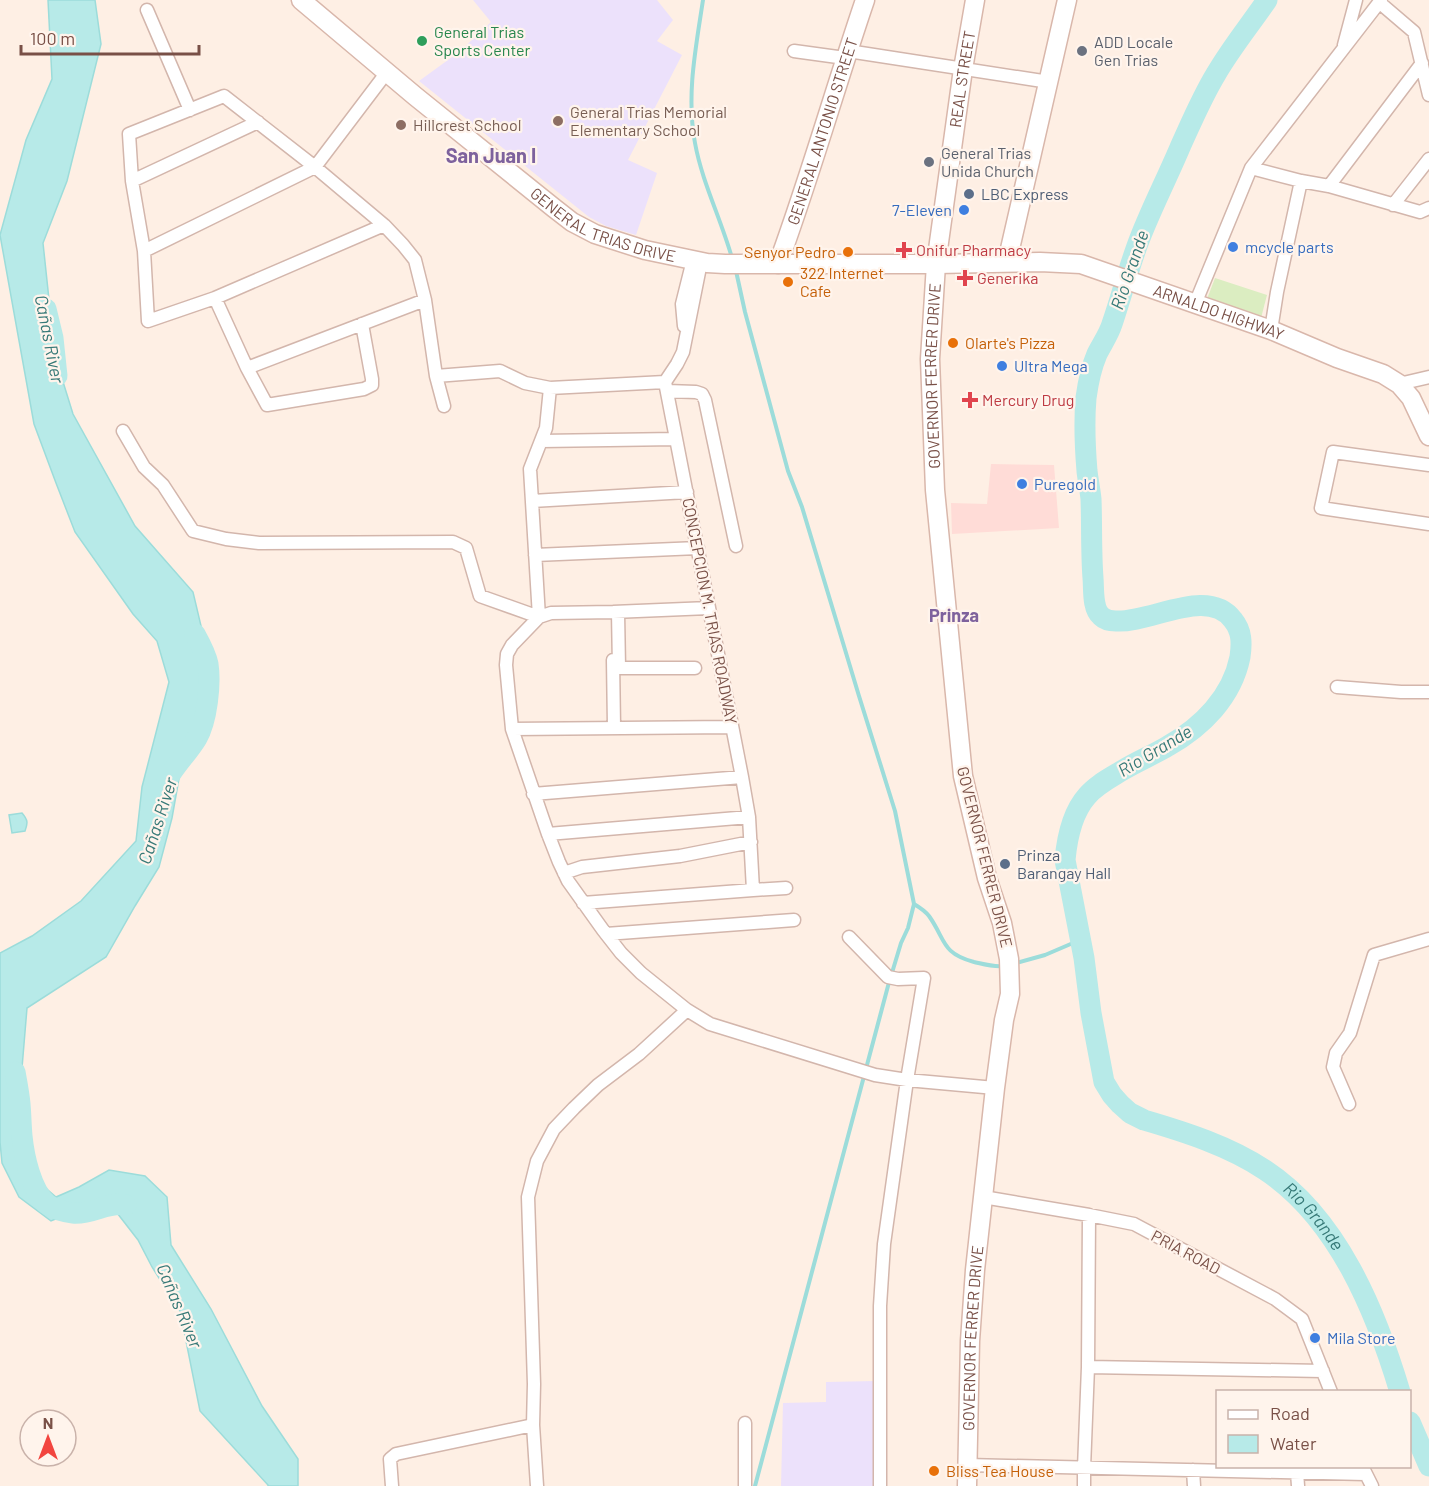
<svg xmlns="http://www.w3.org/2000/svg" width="1429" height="1486" font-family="Barlow,sans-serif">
<rect width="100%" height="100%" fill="#feefe4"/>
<path fill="#ffdcd7" d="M991,464L1054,465L1059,528L952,534L951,503L987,504Z"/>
<path fill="#ece1fb" d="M473,0H657L673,20L657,41L682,55L628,160L657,173L636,235L606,226L589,217L419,81L459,52L491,22Z
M876,1381L875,1486H781L783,1403L826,1402V1382Z"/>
<path fill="#dbedc1" d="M1215,278L1267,295L1261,318L1207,299Z"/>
<path fill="#b7eae8" stroke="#9cdcda" stroke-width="1.5" d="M48,0H95L101,44L67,181L43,243L55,356L73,414L135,526L193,592L206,647L207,685L201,722L183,756L172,818L159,867L135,906L106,957L27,1008L16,1140L42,1185L56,1197L79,1187L109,1170L145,1176L167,1197L171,1245L211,1309L262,1406L298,1459V1486H268V1485L200,1411L180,1311L152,1267L138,1240L114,1209L85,1207L51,1221L19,1197L2,1163L0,1142V953L32,936L81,901L136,841L142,787L169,682L157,641L133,614L75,532L56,483L34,424L0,235L26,140L52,79Z
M22,813C28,820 28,823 25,831L12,833L9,815Z"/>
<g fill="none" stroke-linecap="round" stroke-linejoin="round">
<path stroke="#9cdcda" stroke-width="4" d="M703,0C696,47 686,95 695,143C702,182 721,219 732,258
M736,271L745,312L788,471L802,507L859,696L895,811L914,904L908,928L901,943L888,986L755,1486
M914,904C919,907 925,911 929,916C946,940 941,953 974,962C983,964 993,967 1003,966
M1016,963L1045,955L1080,940"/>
<g stroke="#b7eae8" stroke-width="21">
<path id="s1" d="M1267,0C1250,25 1231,48 1216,74C1202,97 1192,121 1181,145C1168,176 1152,207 1140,238C1129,266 1122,295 1112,324C1109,334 1102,344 1097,354C1091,368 1088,383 1086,398C1084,422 1085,447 1087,471C1088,480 1090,489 1091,499C1092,525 1091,552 1093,578C1094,589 1092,608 1101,616C1105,620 1110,621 1116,621C1151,623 1208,586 1233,620C1242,631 1242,643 1240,657C1232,697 1202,727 1168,746C1153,755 1138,761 1123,770C1110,778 1096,785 1087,796C1072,813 1067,838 1065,860L1084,958L1091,1013L1104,1082L1112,1095L1120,1104L1130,1113L1144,1120C1185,1132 1229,1146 1265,1170C1338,1218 1376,1312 1400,1392"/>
<path d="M46,309L53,338L57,376"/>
<path d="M167,780C175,765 188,753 197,738C207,721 211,684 208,664C206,654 200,643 195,634"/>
<path d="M15,1072C17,1083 19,1093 20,1104C21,1115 21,1125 22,1136C24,1156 31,1190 47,1204C54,1209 64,1212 73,1213C92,1215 108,1201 126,1205"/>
<path d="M1410,1422L1429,1466"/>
</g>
<g stroke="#d3b6ac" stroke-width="15">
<path id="street" d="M1380,3L1414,32L1429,95
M147,10L190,110
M1344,45L1356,0
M794,51L845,58
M848,51L1049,82
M1251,168L1301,181L1329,186L1420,212L1429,208
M132,181L258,122
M1329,186L1422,63
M1393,205L1429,159
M384,225L215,298L148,321L144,251L132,181L129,134L224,96L315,167L384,225L403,245L415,260L425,300L436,376L444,406
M144,251L315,167L387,72
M701,262L683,352L677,364L665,382L742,777L749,817L753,890
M215,298L247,368L267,405L364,389L372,385V379L362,324
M1195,304L1251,168L1381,0
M684,326L682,304L693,260
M1271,330L1277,292L1301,181
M247,368L425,300
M436,376L500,371L525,383L550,388L665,382
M1399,384L1429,377
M667,391L696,392L702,394L705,400L736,546
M123,431L144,467L163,485L193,531L226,539L259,543L453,542L466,548L480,596L539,617
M541,441L676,439
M1429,465L1333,452L1321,508L1429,524
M532,501L687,492
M535,555L698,548
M709,608L613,612L551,613L539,617L512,645L507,654L506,665L512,729L548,834L559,862L568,881L603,930L621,953L641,973L687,1010L710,1024L875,1075L907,1080L995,1088
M618,612L619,668H695
M539,617L530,469L546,428L550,388
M613,660L614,727
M1337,687L1401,692H1429
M512,729L732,727
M533,794L742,777
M548,834L749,817
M564,873L582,867L680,856L751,842
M583,903L753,890L786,888
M606,934L794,920
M849,937L888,977L898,979L924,978L907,1080L884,1244L880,1306V1486
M1349,1104L1333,1067L1336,1053L1350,1033L1374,955L1429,939
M983,1197L1089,1215L1134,1224L1275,1299L1302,1319L1331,1392
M1088,1367L1323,1371
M745,1423V1486
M967,1465L1365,1474
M1363,1468L1372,1486
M1193,1470L1194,1486
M1297,1472L1298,1486
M392,1486L390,1459L396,1454L533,1425
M537,1486L533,1425L534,1384L528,1197L537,1161L554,1129L574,1108L598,1085L639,1054L687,1010
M1084,1486V1468L1088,1367L1089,1215"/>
</g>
<g stroke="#d9b7ab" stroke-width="21">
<g id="secondary">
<path id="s2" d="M301,0L415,96L554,208L572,222L595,234L645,250L707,263L725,264H936L1040,262L1081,264L1271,330L1337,358L1383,374L1399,384L1411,398L1429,436"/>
<path d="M1007,262L1067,0"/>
<path id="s3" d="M778,264C810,177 835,88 865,0"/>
<path id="s4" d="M967,1486L970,1341L975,1270L995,1088L1004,1020L1010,994L1009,959L1002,923L987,878L963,776L935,490L930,359L936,264L963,69L975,0"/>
</g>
</g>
<use href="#street" stroke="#fff" stroke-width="12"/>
<use href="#secondary" stroke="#fff" stroke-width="18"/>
</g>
<circle fill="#2e9e5b" stroke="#fff4ec" stroke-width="2" cx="422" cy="41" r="6"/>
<g fill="#6b7280" stroke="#fff4ec" stroke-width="2">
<circle cx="1082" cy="51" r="6"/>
<circle cx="929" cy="162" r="6"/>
</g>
<g fill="#8d6e63" stroke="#fff4ec" stroke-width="2">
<circle cx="558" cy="121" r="6"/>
<circle cx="401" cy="125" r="6"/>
</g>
<g fill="#5c6f8a" stroke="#fff4ec" stroke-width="2">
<circle cx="969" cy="194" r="6"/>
<circle cx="1005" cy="864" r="6"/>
</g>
<g fill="#3f7fe0" stroke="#fff4ec" stroke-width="2">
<circle cx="964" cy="210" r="6"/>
<circle cx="1233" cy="247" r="6"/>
<circle cx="1002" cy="366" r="6"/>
<circle cx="1022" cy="484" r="6"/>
<circle cx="1315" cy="1338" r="6"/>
</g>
<g fill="#e0444e" stroke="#fff4ec" stroke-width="2">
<path d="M901 241h6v6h6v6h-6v6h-6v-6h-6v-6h6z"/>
<path d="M962 269h6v6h6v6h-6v6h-6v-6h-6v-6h6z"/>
<path d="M967 391h6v6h6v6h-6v6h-6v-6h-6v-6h6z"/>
</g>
<g fill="#e8710a" stroke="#fff4ec" stroke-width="2">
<circle cx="848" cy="252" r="6"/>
<circle cx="788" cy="282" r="6"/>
<circle cx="953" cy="343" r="6"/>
<circle cx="934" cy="1471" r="6"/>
</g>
<g text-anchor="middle" stroke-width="4.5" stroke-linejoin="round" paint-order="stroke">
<g font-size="16" fill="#27864d" stroke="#fff4ec" text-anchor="start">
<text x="434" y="38">General Trias<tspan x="434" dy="18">Sports Center</tspan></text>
</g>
<g font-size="16" fill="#5b616d" stroke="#fff4ec" text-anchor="start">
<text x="1094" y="48">ADD Locale<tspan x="1094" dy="18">Gen Trias</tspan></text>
<text x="941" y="159">General Trias<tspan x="941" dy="18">Unida Church</tspan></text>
</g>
<g font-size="16" fill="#795047" stroke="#fff4ec">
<text dy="6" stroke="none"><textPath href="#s4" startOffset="1419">REAL STREET</textPath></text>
<text dy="6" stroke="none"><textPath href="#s3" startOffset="140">GENERAL ANTONIO STREET</textPath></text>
<text dy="6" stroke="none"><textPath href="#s2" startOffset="380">GENERAL TRIAS DRIVE</textPath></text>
<text dy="6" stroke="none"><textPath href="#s2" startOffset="1012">ARNALDO HIGHWAY</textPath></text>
<text dy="6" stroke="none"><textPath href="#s4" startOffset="1120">GOVERNOR FERRER DRIVE</textPath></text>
<text transform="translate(710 611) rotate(79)" y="6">CONCEPCION M. TRIAS ROADWAY</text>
<text transform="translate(985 857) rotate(76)" y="6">GOVERNOR FERRER DRIVE</text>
<text transform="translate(1186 1252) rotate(28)" y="6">PRIA ROAD</text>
<text dy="6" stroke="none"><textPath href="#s4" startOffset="148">GOVERNOR FERRER DRIVE</textPath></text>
</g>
<g font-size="16" fill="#785e54" stroke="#fff4ec" text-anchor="start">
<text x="570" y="118">General Trias Memorial<tspan x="570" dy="18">Elementary School</tspan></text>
<text x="413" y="131">Hillcrest School</text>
</g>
<g font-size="16" fill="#4e5e75" stroke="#fff4ec" text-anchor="start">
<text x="981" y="200">LBC Express</text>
<text x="1017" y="861">Prinza<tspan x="1017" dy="18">Barangay Hall</tspan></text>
</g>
<g font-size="16" fill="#366cbe" stroke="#fff4ec" text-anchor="start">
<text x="952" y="216" text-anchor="end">7-Eleven</text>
<text x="1245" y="253">mcycle parts</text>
<text x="1014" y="372">Ultra Mega</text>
<text x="1034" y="490">Puregold</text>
<text x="1327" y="1344">Mila Store</text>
</g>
<g font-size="16" fill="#be3a42" stroke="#fff4ec" text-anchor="start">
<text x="916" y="256">Onifur Pharmacy</text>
<text x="977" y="284">Generika</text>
<text x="982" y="406">Mercury Drug</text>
</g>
<g font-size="16" fill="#c56008" stroke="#fff4ec" text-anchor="start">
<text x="836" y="258" text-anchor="end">Senyor Pedro</text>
<text x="800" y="279">322 Internet<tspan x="800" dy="18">Cafe</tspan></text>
<text x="965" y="349">Olarte's Pizza</text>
<text x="946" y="1477">Bliss Tea House</text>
</g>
<g font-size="18" font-style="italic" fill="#367977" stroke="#fff4ec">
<text transform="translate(1130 270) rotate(-71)" y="6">Rio Grande</text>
<text transform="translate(49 339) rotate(79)" y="6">Cañas River</text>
<text transform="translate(1155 751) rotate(-31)" y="6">Rio Grande</text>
<text transform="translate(158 821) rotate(-72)" y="6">Cañas River</text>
<text dy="6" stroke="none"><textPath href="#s1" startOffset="1602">Rio Grande</textPath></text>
<text transform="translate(179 1306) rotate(67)" y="6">Cañas River</text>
</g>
<g font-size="18" font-weight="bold" fill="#7e629d" stroke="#fff4ec">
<text x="954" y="622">Prinza</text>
</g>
<g font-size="20" font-weight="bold" fill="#7e629d" stroke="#fff4ec">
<text x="491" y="163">San Juan I</text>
</g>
</g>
<rect x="1216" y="1390" width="195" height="78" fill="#fff4ec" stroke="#c9b2aa" stroke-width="1.5"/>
<rect x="1228" y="1410" width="30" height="9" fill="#ffffff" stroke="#c9b2aa" stroke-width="1.5"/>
<text x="1270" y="1420" font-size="18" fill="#795047">Road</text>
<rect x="1228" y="1435" width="30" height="18" fill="#b7eae8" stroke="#c9b2aa" stroke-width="1.5"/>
<text x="1270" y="1450" font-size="18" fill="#795047">Water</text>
<g transform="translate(48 1438)"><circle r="28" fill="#fff4ec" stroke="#c9b2aa" stroke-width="1.5"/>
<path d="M0-4.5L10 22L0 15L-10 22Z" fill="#f2453f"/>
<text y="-9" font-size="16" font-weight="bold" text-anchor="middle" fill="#795047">N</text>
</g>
<path d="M21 45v9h178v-9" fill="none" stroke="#795047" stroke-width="3"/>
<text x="30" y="45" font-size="18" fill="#795047" stroke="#fff4ec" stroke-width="4.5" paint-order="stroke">100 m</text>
</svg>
